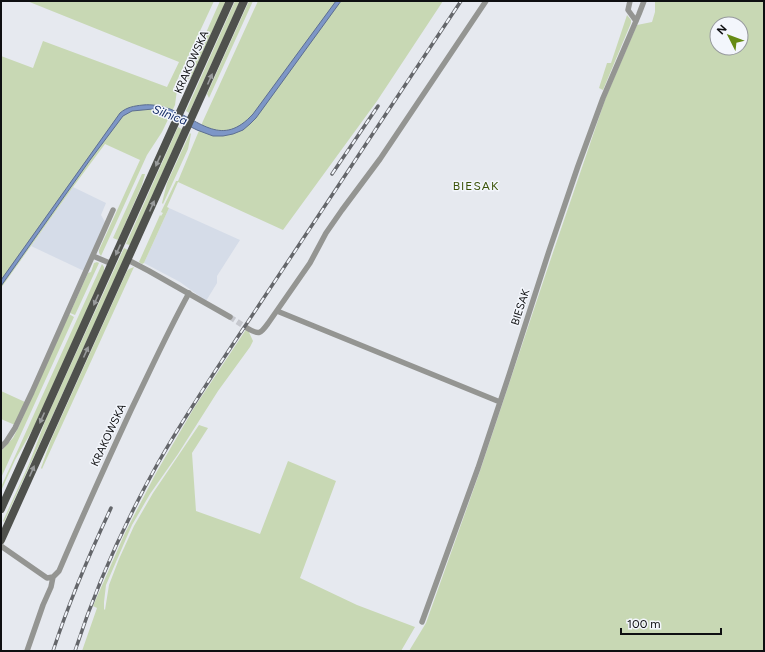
<svg xmlns="http://www.w3.org/2000/svg" width="765" height="652" font-family="Figtree,sans-serif">
<rect width="100%" height="100%" fill="#e6e9ef"/>
<path fill="#d5dce8" d="M73,187L106,203L101,215L105,222L84,271L31,246Z
M169,208L240,240L217,276V283L206,301L180,282L144,263Z"/>
<path fill="#c8d8b4" fill-rule="evenodd" d="M27,1H214L173,89L177,90L175,105L162,132L147,155L101,256L99,253V250L140,160L105,144L73,187L1,288V56L33,68L43,41L167,87L179,62Z
M220,1H226L191,78L187,79L183,87H182Z
M235,1H240L189,113L186,111Z
M249,1H253L209,98L207,94Z
M258,1H443L377,101L283,230L178,182L167,207L169,208L144,263L142,264L139,262L160,215L161,216L163,213L161,212L176,181H178L203,121Z
M655,1H764V651H409L426,623L479,474L546,273L606,97L637,25L652,22L655,12ZM717,24H741V48H717Z
M627,15L631,20V23L603,90L599,88L607,63H611Z
M178,127L182,129L130,245L126,244Z
M190,133L191,134L188,149L163,204L162,203L167,183Z
M142,174H145L142,185L118,240L113,238Z
M124,248L128,250L4,522L3,521L29,464L46,419Z
M97,262L99,263L75,315L70,313L88,273L91,272L94,263Z
M102,264L104,267V272L34,427L15,460L1,491V487Z
M134,267L42,469L41,468L51,440L127,271L129,269Z
M69,314L74,317L1,478V451L13,438L19,426Z
M247,328L253,341L250,347L218,391L178,454L150,494L132,525L106,585L104,602V609L105,610L109,585L119,559L134,526L153,493L199,425L208,428L192,453L196,511L260,534L288,461L336,481L300,578L357,605L415,627L401,651H82L97,608L93,606L125,533L156,473L194,408Z
M1,391L25,402L15,425L1,419Z"/>
<path fill="#7d96c7" stroke="#5c6e90" d="M336,1H341L256,118L250,124L243,130L233,134L223,136H213L197,130L165,114L153,109L132,111L123,116L90,160L1,286V280L120,113C127,107 134,106 143,105C152,104 161,106 170,109C201,121 222,148 253,114Z"/>
<g fill="none" stroke-linecap="round" stroke-linejoin="round">
<path stroke="#c6c8ce" stroke-width="5.5" stroke-dasharray="5.5 3" stroke-linecap="butt" d="M230,317L247,328"/>
<path stroke="#949592" stroke-width="5.5" d="M630,1L628,10L636,21
M93,256L112,264
M128,260L149,271L230,317
M277,311L500,402
M247,328C260,336 261,333 269,322L310,263L326,233L342,210L380,159L486,1
M1,447L6,442L15,428L32,392L113,210
M1,546L47,578L53,577
M422,622L478,468L509,375L549,251L578,166L603,98L639,14L644,1
M27,651L43,605L51,587L53,577L59,571C82,517 106,464 131,410C150,371 168,331 189,293"/>
<path stroke="#4f514d" stroke-width="8" d="M1,509L230,1
M1,540L244,1"/>
<g stroke="#64666a" stroke-width="3.5">
<path id="rail" d="M332,174L378,106
M53,651C69,602 89,555 111,508
M75,651C96,586 125,522 158,463C191,405 230,349 267,293C332,196 396,98 461,1"/>
</g>
<use href="#rail" stroke="#f3f6fc" stroke-width="2" stroke-dasharray="6" stroke-linecap="butt"/>
</g>
<defs><path id="oneway-solid" d="M-6-.8H1V-3.2L6.5 0L1 3.2V.8H-6Z"/></defs>
<g fill="#999b9c">
<use href="#oneway-solid" transform="translate(210 79) rotate(-66)"/>
<use href="#oneway-solid" transform="translate(158 161) rotate(114)"/>
<use href="#oneway-solid" transform="translate(152 206) rotate(-66)"/>
<use href="#oneway-solid" transform="translate(118 250) rotate(114)"/>
<use href="#oneway-solid" transform="translate(96 300) rotate(114)"/>
<use href="#oneway-solid" transform="translate(86 352) rotate(-66)"/>
<use href="#oneway-solid" transform="translate(42 418) rotate(114)"/>
<use href="#oneway-solid" transform="translate(32 471) rotate(-66)"/>
</g>
<g text-anchor="middle" stroke-width="3" stroke-linejoin="round" paint-order="stroke">
<g font-size="11" fill="#0e0f11" stroke="#f3f6fc">
<text transform="translate(191 62) rotate(-66)" y="4">KRAKOWSKA</text>
<text transform="translate(520 307) rotate(-72)" y="4">BIESAK</text>
<text transform="translate(108 435) rotate(-65)" y="4">KRAKOWSKA</text>
</g>
<g font-size="12" font-style="italic" fill="#112a65" stroke="#f3f6fc">
<text transform="translate(170 115) rotate(21)" y="4">Silnica</text>
</g>
<g font-size="12" letter-spacing="1" fill="#3b5308" stroke="#f3f6fc">
<text x="476" y="190">BIESAK</text>
</g>
</g>
<rect width="765" height="652" fill="none" stroke="#0e0f11" stroke-width="4"/>
<g transform="translate(729 36) rotate(312)"><circle r="19" fill="#f3f6fc" stroke="#979a9e"/>
<path d="M0-3L7 15L0 10L-7 15Z" fill="#658a14"/>
<text y="-6" font-size="11" font-weight="bold" text-anchor="middle" fill="#0e0f11">N</text>
</g>
<path d="M621 628v6h100v-6" fill="none" stroke="#0e0f11" stroke-width="2"/>
<text x="627" y="628" font-size="12" fill="#0e0f11" stroke="#f3f6fc" stroke-width="3" paint-order="stroke">100 m</text>
</svg>
